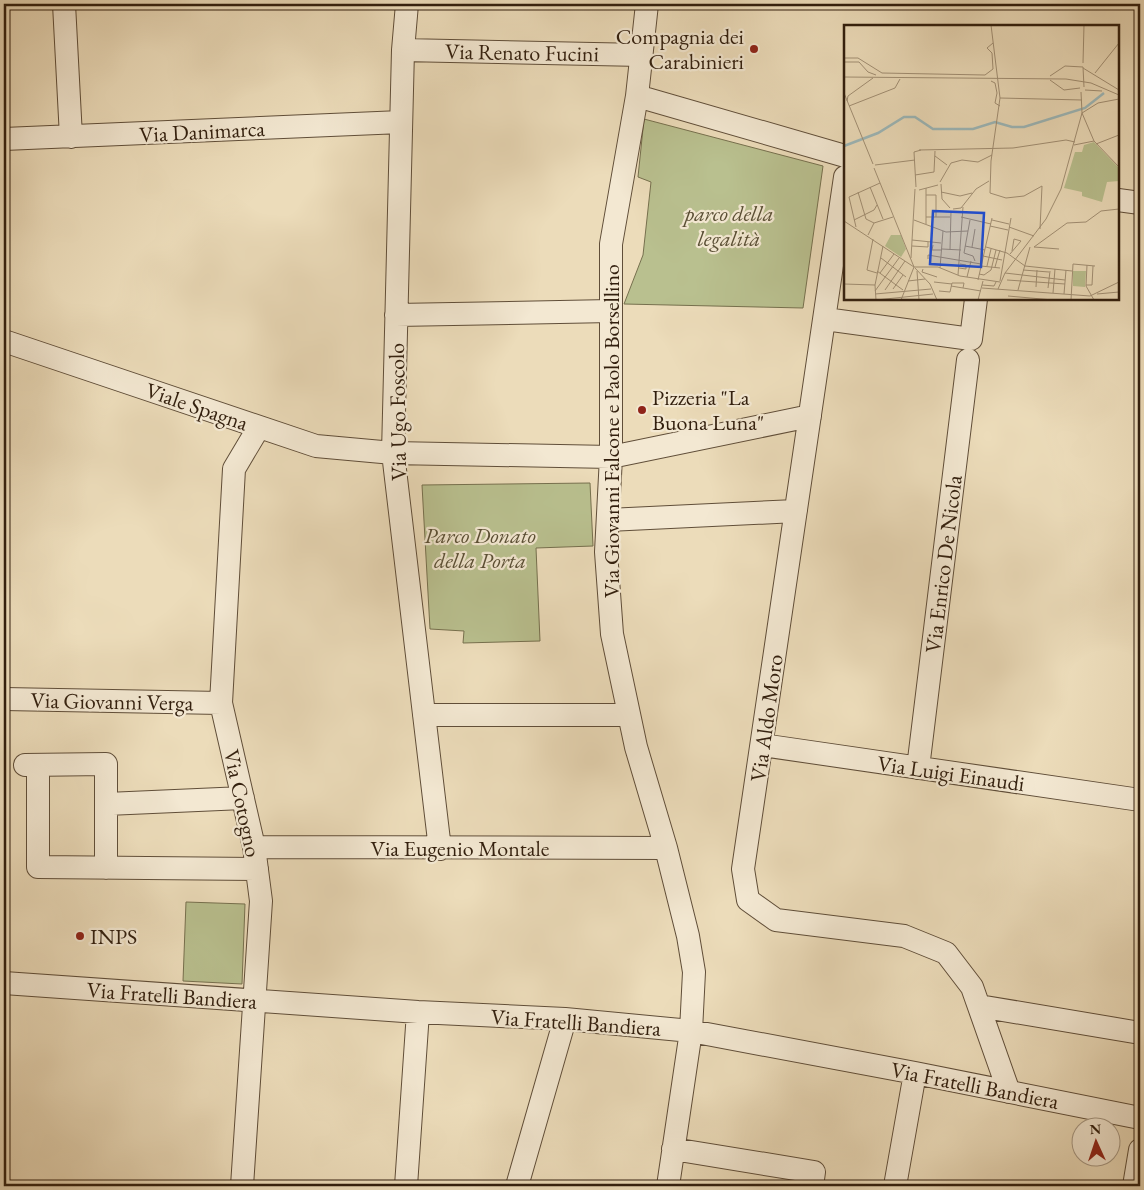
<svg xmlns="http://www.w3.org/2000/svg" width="1144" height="1190" font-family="'EB Garamond',serif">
<rect width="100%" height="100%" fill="#ecdcba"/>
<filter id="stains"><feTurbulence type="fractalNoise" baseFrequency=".004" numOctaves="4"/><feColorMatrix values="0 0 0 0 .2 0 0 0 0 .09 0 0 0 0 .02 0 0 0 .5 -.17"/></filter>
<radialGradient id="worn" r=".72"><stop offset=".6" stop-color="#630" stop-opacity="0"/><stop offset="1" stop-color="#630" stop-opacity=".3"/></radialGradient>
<path fill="#b9c08f" stroke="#76704e" d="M644,119L823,166L803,308L624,304L643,255L651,182L638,177Z
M590,483L593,546L536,548L540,641L463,643L464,631L430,629L422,485Z
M186,902L245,904L242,984L183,981Z"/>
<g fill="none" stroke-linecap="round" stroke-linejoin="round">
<g stroke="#604e39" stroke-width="24">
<path id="minor" d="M64,4L71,137
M407,4L403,50L393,453L440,849
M647,4L637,96L611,244V457L606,552L612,634L636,747L666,848L688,936L694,972L691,1031L668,1186
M403,50L642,55
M637,96L845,156
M4,139L401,122
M845,177L743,869L748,900L776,920L904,936L946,953L972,987L1009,1092
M1118,200L1140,203
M396,315L611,311
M825,319L971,339L976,299
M4,341L316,446L393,453L611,457L810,416
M608,520L796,511
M4,699L221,703
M424,715H629
M762,745L1140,800
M25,765L106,764V868
M38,765V867L257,869
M918,768L968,360
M107,804L243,798
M254,847L666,848
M4,983L418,1012L565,1019L691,1031L915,1073L1140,1118
M979,1006L1140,1033
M673,1149L814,1172L812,1186
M242,1186L261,901L254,847L221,703L234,469L259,427
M406,1186L418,1012
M517,1186L565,1019
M895,1186L915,1073
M1134,1186L1140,1150"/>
</g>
<use href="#minor" stroke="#f3e8d2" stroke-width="22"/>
</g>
<g fill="#8f2418" stroke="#f3e8d2" stroke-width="2">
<circle cx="754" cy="49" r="5"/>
<circle cx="642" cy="410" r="5"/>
<circle cx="80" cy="936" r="5"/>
</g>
<g text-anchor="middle" stroke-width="4.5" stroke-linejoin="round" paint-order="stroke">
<g font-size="22" fill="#321f0e" stroke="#f3e8d2" text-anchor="start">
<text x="744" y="44" text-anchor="end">Compagnia dei<tspan x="744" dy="25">Carabinieri</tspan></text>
<text x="652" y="405">Pizzeria "La<tspan x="652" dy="25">Buona Luna"</tspan></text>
<text x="90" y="944">INPS</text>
</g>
<g font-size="22" fill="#321f0e" stroke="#f3e8d2">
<text transform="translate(522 52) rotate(1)" y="8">Via Renato Fucini</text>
<text transform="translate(202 131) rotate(-3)" y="8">Via Danimarca</text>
<text transform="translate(197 406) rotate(19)" y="8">Viale Spagna</text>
<text transform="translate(397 412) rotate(-91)" y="8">Via Ugo Foscolo</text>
<text transform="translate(611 431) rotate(-90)" y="8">Via Giovanni Falcone e Paolo Borsellino</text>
<text transform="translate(943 564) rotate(-83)" y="8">Via Enrico De Nicola</text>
<text transform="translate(112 701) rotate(1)" y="8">Via Giovanni Verga</text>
<text transform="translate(766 718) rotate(-82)" y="8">Via Aldo Moro</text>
<text transform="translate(951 773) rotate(8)" y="8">Via Luigi Einaudi</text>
<text transform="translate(243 803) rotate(78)" y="8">Via Cotogno</text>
<text x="460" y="856">Via Eugenio Montale</text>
<text transform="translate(172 995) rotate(4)" y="8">Via Fratelli Bandiera</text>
<text transform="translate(576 1022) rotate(4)" y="8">Via Fratelli Bandiera</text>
<text transform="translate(975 1085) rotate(11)" y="8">Via Fratelli Bandiera</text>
</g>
<g font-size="22" font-style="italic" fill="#5a4f35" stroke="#f3e8d2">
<text x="729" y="221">parco della<tspan x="729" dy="25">legalità</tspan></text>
<text x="480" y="543">Parco Donato<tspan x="480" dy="25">della Porta</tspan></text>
</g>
</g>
<g transform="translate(844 25)">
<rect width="275" height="275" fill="#ecdcba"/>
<path d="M250,117L275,143V156L263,157L258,177L238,171V167L220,163L231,127H238L240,120ZM47,210H57L62,224L57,232L41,221ZM229,246H242L241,262L229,261Z" fill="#b9c08f"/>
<path fill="none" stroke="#9db9bb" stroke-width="2.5" d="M0,121L34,108L60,92H71L89,104H129L151,97L168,102H180L241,83L260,68"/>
<path fill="none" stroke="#a29075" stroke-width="1" d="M147,0L156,73L147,136L146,168L162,173L180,171L198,161L196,204M0,33H14L38,48L141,50L149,44L148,28L143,23L149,18M0,37H15L24,47L32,50M239,38L240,0M239,42L240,62M239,43L275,65M251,48L275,18M206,51L221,41L239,42M0,52L222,54L247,58L275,70M206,55L220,65L236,63M147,56L151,58L153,68L151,78L156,81M241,65L258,66M0,68L29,139M156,73L238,75M3,76L4,71L29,53M5,81L51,63L56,54M250,116L238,88L254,78L275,74M252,119L275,110M230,120L250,116L275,142M75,125L169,123L222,115L231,117M91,131L103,140M31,140L71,135M30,143L70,242M71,150L90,147L91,126M96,157L107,138L118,135L134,137L148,130M97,159L98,174L106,183M26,162L39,194M72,162L70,127L77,125M82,163V199M75,165L94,160M14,167L22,194L30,198M97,167L116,171L128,168M82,170H92V192M109,184L117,183L132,164L145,156M82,192H106M117,192L147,199M10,195L30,185L33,180M70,195L102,207L124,206M126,195L120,228L129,231L131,236M148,195L165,199M0,196L70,242M146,201L164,205M12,202L5,172L36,158M165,202L190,211M24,210L30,198L49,192M29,214L23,245L33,248M68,215L97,218M89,220L88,225H98M68,221L84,222V217M121,221L141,225M128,222L131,204M142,222L163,228L181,241L228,246M190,222L223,198L242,197L257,186L275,184M190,222L215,224M98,224L117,225M106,225L107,186M166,229L177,216L170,214L168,226M139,231L158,235M37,233L62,252M67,233L71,164M84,234V230L137,239M243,240L242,261L250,275M137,241L156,243M143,241L147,224M70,242H94L116,251L156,257M151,242L156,225M71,243L86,259L93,275M96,243L99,206M115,243L122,244V240L116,239M79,244L78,247L93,252M179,245L205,247M33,246L59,265M73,246L75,275M36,248L50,229M161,248L221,255M135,249L140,250L147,245L152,225M114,250L119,182M123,252L127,236M134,255L148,193M163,255L221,259M64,256L81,254M156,256L167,193M90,257L108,259M108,258H120L119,263M0,259L31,260M138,260L150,261L152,257M242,260H248L249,241M107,261L137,266M192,262L193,245M138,263L246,271L275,257M204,263L206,246M49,264L59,250M154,264L161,248L202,194L217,164L238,88L237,67M41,265L61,236M174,265L186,222M31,266L55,233M95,266L106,267L108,258M209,268L211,244M31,269L87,264M220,269L222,245M253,269L275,267M164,271L209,275M32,275L89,269M32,275L31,260L39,221M57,275L70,242M134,275L139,256M227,275L229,239L251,241"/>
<path fill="#1d4ed8" fill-opacity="0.15" stroke="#1d4ed8" stroke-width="2.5" d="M89,186L140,188L137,242L86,239Z"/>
<rect width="275" height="275" fill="none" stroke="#321f0e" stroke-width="2.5"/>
</g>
<rect width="1144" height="1190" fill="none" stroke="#ecdcba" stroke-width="20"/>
<rect x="5" y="5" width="1134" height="1180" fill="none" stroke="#321f0e" stroke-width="2.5"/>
<rect x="10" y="10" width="1124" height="1170" fill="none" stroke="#321f0e"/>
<g transform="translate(1096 1142) rotate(357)"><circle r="24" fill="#f3e8d2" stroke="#a69884"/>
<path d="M0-4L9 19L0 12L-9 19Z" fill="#8f2418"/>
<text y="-8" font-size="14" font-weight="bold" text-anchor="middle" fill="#321f0e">N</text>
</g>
<rect width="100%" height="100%" filter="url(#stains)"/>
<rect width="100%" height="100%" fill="url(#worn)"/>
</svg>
